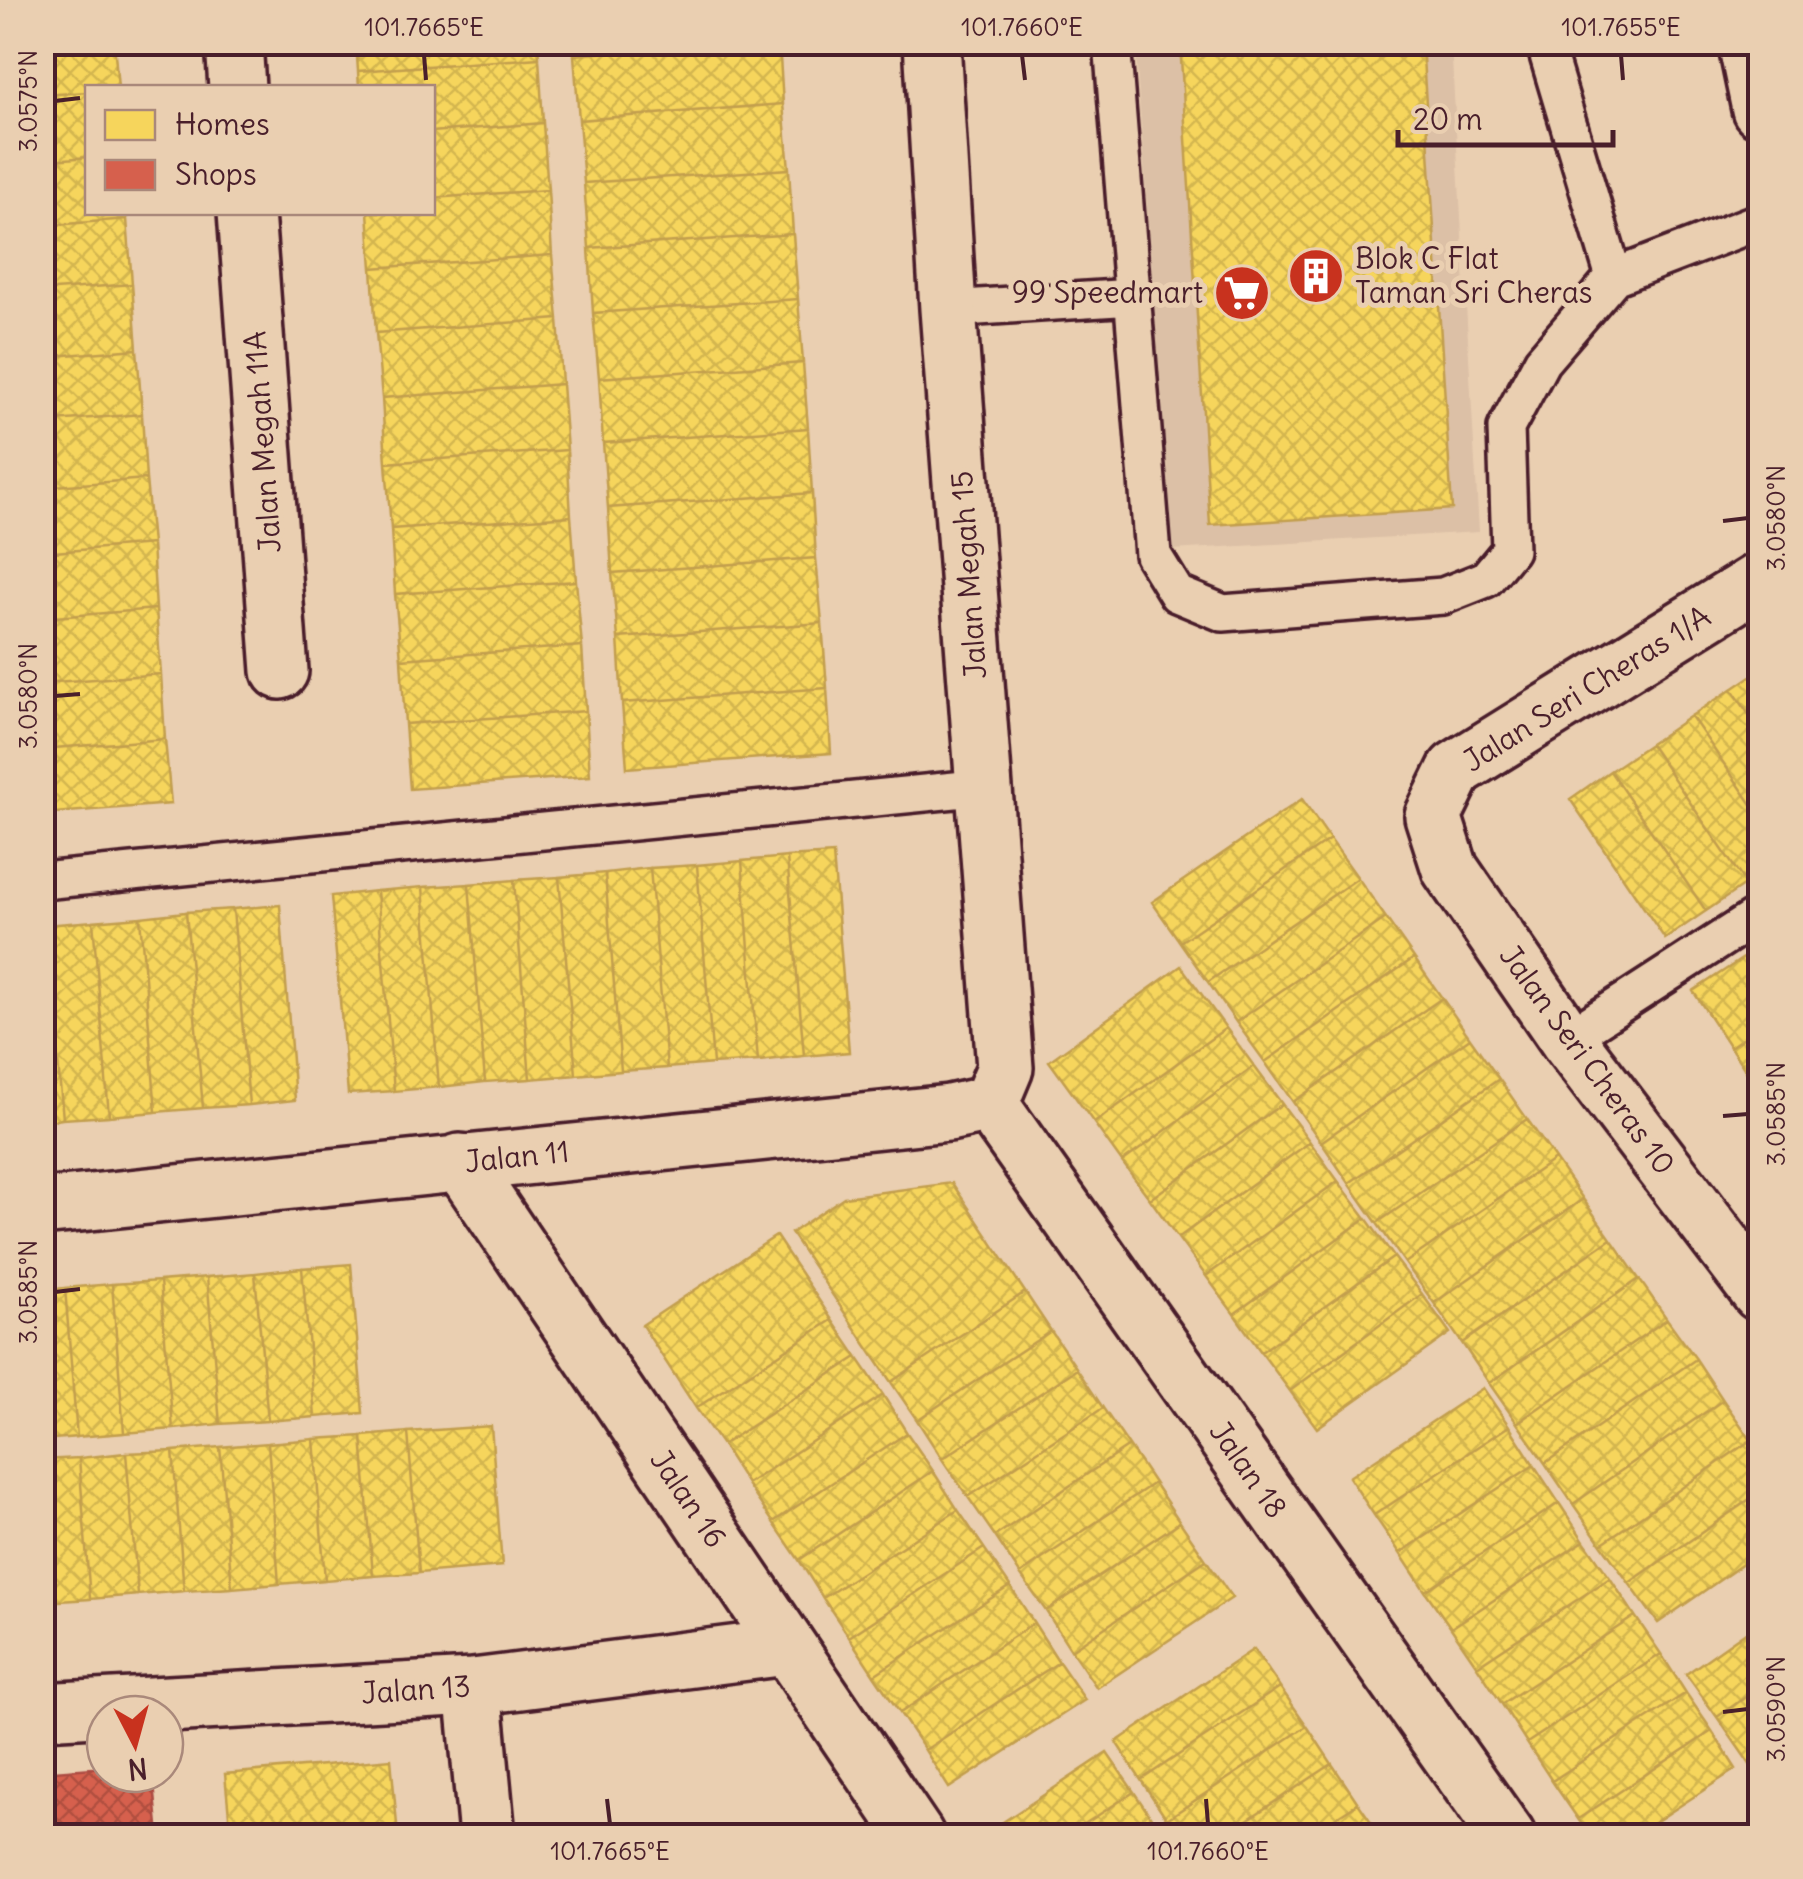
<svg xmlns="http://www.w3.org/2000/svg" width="1803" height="1879" font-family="Delius,sans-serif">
<defs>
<pattern id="homes-cross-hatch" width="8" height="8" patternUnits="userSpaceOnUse" patternTransform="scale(2.5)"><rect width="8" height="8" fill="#f6d55c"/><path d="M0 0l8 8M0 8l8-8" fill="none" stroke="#d4b650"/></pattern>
<pattern id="shops-cross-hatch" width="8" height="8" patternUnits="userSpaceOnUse" patternTransform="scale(2.5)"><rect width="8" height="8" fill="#d6604d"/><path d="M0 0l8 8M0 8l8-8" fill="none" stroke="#b04f40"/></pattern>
</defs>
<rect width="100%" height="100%" fill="#eacfb1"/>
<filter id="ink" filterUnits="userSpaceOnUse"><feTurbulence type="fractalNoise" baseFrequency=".01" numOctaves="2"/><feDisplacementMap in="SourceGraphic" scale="20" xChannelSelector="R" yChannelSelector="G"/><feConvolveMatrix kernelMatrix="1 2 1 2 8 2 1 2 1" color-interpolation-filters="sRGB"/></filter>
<g filter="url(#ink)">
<path fill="#dcc0a6" d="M1135,43H1451L1479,532L1172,550Z"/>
<path fill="url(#homes-cross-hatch)" stroke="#c29e4d" stroke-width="2.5" d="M42,42H114L118,88H88V92L42,95Z
M356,42H538L539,58L358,71Z
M574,42H733L574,55Z
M733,42H779L783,104L579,120L574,55Z
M1180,42H1422L1452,509L1210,525Z
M539,58L543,123L432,132V88H359L358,71Z
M88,92V157L42,161V95Z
M783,104L789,169L584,183L579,120Z
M543,123L548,190L432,198V132Z
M88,157V212H127V219L42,226V161Z
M789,169L793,234L589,248L584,183Z
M548,190L552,255L372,268L368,212H432V198Z
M127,219L132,284L42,291V226Z
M793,234L798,299L593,313L589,248Z
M552,255L558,319L376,333L372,268Z
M132,284L137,349L42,357V291Z
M798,299L803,363L599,378L593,313Z
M558,319L562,384L382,398L376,333Z
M137,349L142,414L42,422V357Z
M803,363L808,428L603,443L599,378Z
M562,384L567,450L386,463L382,398Z
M142,414L146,479L42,487V422Z
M808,428L812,493L608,508L603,443Z
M567,450L571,516L391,529L386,463Z
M146,479L152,544L42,553V487Z
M812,493L816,558L612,573L608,508Z
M571,516L576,581L395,594L391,529Z
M152,544L156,609L42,618V553Z
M816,558L822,623L618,638L612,573Z
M576,581L582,646L401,659L395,594Z
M156,609L161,674L42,683V618Z
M822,623L827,688L622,703L618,638Z
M582,646L586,711L405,724L401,659Z
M1760,670V731L1732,689Z
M161,674L165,739L42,749V683Z
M827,688L831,753L627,768L622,703Z
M1732,689L1760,731V816L1691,716Z
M586,711L590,776L410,789L405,724Z
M1691,716L1760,816V874L1746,884L1650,744Z
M165,739L171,804L42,814V749Z
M1650,744L1746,884L1706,911L1610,771Z
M1610,771L1706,911L1665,939L1570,799Z
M1302,799L1330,839L1180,942L1152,902Z
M1330,839L1358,878L1208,982L1180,942Z
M833,854L849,1052L804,1056L787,857Z
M787,857L804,1056L758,1061L742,861Z
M742,861L758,1061L713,1064L697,865Z
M697,865L713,1064L667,1068L650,868Z
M650,868L667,1068L621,1071L605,873Z
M605,873L621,1071L576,1075L559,877Z
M559,877L576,1075L530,1079L514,880Z
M1358,878L1386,918L1236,1022L1208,982Z
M514,880L530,1079L485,1082L469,884Z
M469,884L485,1082L439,1087L423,887Z
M423,887L439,1087L394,1091L377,891Z
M377,891L394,1091L348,1094L331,896Z
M280,905L295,1100L249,1105L233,909Z
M233,909L249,1105L203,1108L186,912Z
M186,912L203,1108L156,1112L140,917Z
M140,917L156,1112L109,1116L93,921Z
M1386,918L1414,958L1265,1062L1236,1022Z
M93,921L109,1116L63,1119L46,925Z
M42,925H46L63,1119L42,1122Z
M1760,947V1026L1730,1047L1693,991Z
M1414,958L1442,998L1293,1102L1265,1062Z
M1181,966L1226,1028L1094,1123L1049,1061Z
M1442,998L1470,1038L1321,1142L1293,1102Z
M1760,1026V1092L1730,1047Z
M1226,1028L1254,1066L1122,1162L1094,1123Z
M1470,1038L1499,1079L1349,1183L1321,1142Z
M1254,1066L1282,1104L1150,1199L1122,1162Z
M1499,1079L1527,1119L1377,1223L1349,1183Z
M1282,1104L1310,1142L1178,1238L1150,1199Z
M1527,1119L1555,1159L1405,1263L1377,1223Z
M1310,1142L1338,1181L1206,1276L1178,1238Z
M1555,1159L1583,1199L1434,1303L1405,1263Z
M1338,1181L1366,1218L1234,1314L1206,1276Z
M952,1183L1025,1292L891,1382L791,1233L844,1197Z
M1583,1199L1611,1239L1462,1343L1434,1303Z
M1366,1218L1394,1257L1261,1352L1234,1314Z
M776,1236L832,1320L696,1408L642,1325Z
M1611,1239L1639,1279L1489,1383L1462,1343Z
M1394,1257L1422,1294L1290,1391L1261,1352Z
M351,1264L363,1413L315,1417L302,1268Z
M302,1268L315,1417L268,1421L255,1273Z
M255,1273L268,1421L220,1424L207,1277Z
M207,1277L220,1424L173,1429L160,1281Z
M1639,1279L1667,1319L1517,1423L1489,1383Z
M160,1281L173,1429L124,1433L112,1284Z
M112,1284L124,1433L77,1437L65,1288Z
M65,1288L77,1437L42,1440V1290Z
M1025,1292L1051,1331L917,1420L891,1382Z
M1422,1294L1450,1333L1317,1428L1290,1391Z
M1667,1319L1696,1359L1545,1463L1517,1423Z
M832,1320L857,1357L722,1445L696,1408Z
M1051,1331L1077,1369L942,1459L917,1420Z
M857,1357L883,1395L747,1484L722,1445Z
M1696,1359L1723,1400L1573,1504L1545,1463Z
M1077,1369L1103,1408L968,1497L942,1459Z
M1483,1388L1509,1426L1374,1515L1349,1477Z
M883,1395L907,1433L773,1522L747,1484Z
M1723,1400L1751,1440L1601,1544L1573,1504Z
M1103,1408L1129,1446L995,1536L968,1497Z
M491,1426L502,1566L419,1573L408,1432Z
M1509,1426L1534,1465L1400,1553L1374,1515Z
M408,1432L419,1573L373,1576L362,1436Z
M907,1433L933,1471L799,1560L773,1522Z
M362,1436L373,1576L325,1580L314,1439Z
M314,1439L325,1580L279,1584L268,1443Z
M1751,1440L1760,1453V1492L1629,1583L1601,1544Z
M268,1443L279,1584L232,1588L220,1447Z
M1129,1446L1154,1483L1020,1574L995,1536Z
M220,1447L232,1588L184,1591L173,1451Z
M173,1451L184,1591L138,1595L126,1453Z
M126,1453L138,1595L90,1599L79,1458Z
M79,1458L90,1599L44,1602L42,1460Z
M1534,1465L1559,1503L1425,1591L1400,1553Z
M933,1471L958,1510L823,1598L799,1560Z
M1154,1483L1180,1522L1046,1611L1020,1574Z
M1760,1492V1552L1658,1623L1629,1583Z
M1559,1503L1584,1541L1451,1628L1425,1591Z
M958,1510L984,1548L849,1637L823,1598Z
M1180,1522L1206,1560L1071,1650L1046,1611Z
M1584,1541L1610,1578L1477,1666L1451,1628Z
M984,1548L1010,1586L874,1675L849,1637Z
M1206,1560L1232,1598L1097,1688L1071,1650Z
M1610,1578L1635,1616L1502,1704L1477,1666Z
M1010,1586L1034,1623L900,1713L874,1675Z
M1635,1616L1661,1654L1527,1743L1502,1704Z
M1760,1622V1687L1717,1717L1686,1674Z
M1034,1623L1059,1662L925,1750L900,1713Z
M1254,1649L1280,1687L1141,1780L1116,1742Z
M1661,1654L1686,1693L1552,1781L1527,1743Z
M1059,1662L1085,1700L949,1788L925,1750Z
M1280,1687L1307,1726L1167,1819L1141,1780Z
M1760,1687V1755L1749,1763L1717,1717Z
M1686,1693L1712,1731L1578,1819L1552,1781Z
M1307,1726L1332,1764L1223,1836H1179L1167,1819Z
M1712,1731L1736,1769L1634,1836H1590L1578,1819Z
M1107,1753L1134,1792L1066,1836H982Z
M1760,1755V1780L1749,1763Z
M391,1759L398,1836H231L225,1774Z
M1332,1764L1358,1803L1307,1836H1223Z
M1134,1792L1160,1831L1151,1836H1066Z
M1358,1803L1381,1836H1307Z"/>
<path fill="url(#shops-cross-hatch)" stroke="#ac4c43" stroke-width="2.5" d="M105,1767V1774H153L159,1836H42V1772Z"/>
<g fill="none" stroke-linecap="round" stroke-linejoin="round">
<g stroke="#4a1f2b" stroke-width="42">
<path id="service" d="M1112,42L1153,555L1177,594L1223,613L1443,596L1486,579L1510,550L1506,428L1542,361L1614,277L1760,221
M1544,42L1614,277
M948,309L1133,297
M42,881L985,787
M1567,1039L1760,914"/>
</g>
<g stroke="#4a1f2b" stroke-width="62">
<path id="minor" d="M234,42L237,88
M932,42L948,309L1005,1068L990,1104
M1746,42L1760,109
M246,212L280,671
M1760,580L1456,769L1433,816L1450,869L1567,1039L1760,1293
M990,1104L1507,1836
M460,1162L916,1836
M42,1207L949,1113L990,1104
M473,1687L487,1836
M42,1711L473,1687L787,1647"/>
</g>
<use href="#service" stroke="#eacfb1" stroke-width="35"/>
<use href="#minor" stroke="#eacfb1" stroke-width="55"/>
</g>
</g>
<path fill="none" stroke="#4a1f2b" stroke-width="4" d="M424,55L426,80M1022,55L1025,80M1621,55L1623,80M55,101L80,98M1723,521L1748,518M55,696L80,694M1723,1116L1748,1114M55,1292L80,1289M1723,1712L1748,1709M607,1799L610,1824M1206,1799L1208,1824"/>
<defs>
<g id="building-disc" transform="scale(2.875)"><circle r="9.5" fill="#c8321e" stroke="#eacfb1"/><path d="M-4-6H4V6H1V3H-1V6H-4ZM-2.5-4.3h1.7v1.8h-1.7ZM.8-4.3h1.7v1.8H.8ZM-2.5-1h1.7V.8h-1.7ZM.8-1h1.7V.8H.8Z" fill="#fff"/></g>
<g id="supermarket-disc" transform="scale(2.875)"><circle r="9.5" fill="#c8321e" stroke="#eacfb1"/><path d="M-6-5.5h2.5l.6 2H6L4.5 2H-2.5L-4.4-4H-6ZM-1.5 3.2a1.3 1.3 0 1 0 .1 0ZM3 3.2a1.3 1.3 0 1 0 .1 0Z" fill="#fff"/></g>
</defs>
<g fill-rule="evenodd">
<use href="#building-disc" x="1316" y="276"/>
<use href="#supermarket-disc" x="1242" y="293"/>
</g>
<g text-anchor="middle" stroke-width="10" stroke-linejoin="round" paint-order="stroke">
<g font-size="30" fill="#4a1f2b" stroke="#eacfb1" text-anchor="start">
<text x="1355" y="269">Blok C Flat<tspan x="1355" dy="34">Taman Sri Cheras</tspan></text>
<text x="1203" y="303" text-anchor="end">99 Speedmart</text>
</g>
<g font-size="30" fill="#4a1f2b" stroke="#eacfb1">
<text transform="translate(263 442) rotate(-94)" y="10">Jalan Megah 11A</text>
<text transform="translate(969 575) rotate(-94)" y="10">Jalan Megah 15</text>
<text transform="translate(1587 689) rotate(-32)" y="10">Jalan Seri Cheras 1/A</text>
<text transform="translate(1587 1060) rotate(54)" y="10">Jalan Seri Cheras 10</text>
<text transform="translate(517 1157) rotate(-6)" y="10">Jalan 11</text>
<text transform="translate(1248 1470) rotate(55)" y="10">Jalan 18</text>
<text transform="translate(688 1499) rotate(56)" y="10">Jalan 16</text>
<text transform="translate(416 1690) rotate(-4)" y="10">Jalan 13</text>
</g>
</g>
<rect width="1803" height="1879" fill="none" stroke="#eacfb1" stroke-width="110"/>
<rect x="85" y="85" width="350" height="130" fill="#eacfb1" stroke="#aa897b" stroke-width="2.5"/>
<rect x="105" y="110" width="50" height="30" fill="#f6d55c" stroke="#aa897b" stroke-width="2.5"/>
<text x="175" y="135" font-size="30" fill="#4a1f2b">Homes</text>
<rect x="105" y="160" width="50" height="30" fill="#d6604d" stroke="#aa897b" stroke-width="2.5"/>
<text x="175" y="185" font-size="30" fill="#4a1f2b">Shops</text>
<g transform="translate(135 1744) rotate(174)"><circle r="48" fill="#eacfb1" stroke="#aa897b" stroke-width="2.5"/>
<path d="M0-8L18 38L0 25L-18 38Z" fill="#c8321e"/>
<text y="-15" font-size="28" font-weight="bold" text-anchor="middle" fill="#4a1f2b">N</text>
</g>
<path d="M1398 130v15h215v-15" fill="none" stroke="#4a1f2b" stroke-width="5"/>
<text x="1413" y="130" font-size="30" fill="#4a1f2b" stroke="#eacfb1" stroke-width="8" paint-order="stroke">20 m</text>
<rect x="55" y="55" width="1693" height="1769" fill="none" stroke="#4a1f2b" stroke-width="4"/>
<g font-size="25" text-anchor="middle" fill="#4a1f2b">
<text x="424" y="36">101.7665°E</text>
<text x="1022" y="36">101.7660°E</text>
<text x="1621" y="36">101.7655°E</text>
<text transform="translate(28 101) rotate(-90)" y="9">3.0575°N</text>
<text transform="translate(1776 518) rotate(-90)" y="9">3.0580°N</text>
<text transform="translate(28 696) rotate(-90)" y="9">3.0580°N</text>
<text transform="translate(1776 1114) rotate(-90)" y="9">3.0585°N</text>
<text transform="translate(28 1292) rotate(-90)" y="9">3.0585°N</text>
<text transform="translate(1776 1709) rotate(-90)" y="9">3.0590°N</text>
<text x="610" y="1860">101.7665°E</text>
<text x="1208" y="1860">101.7660°E</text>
</g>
</svg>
